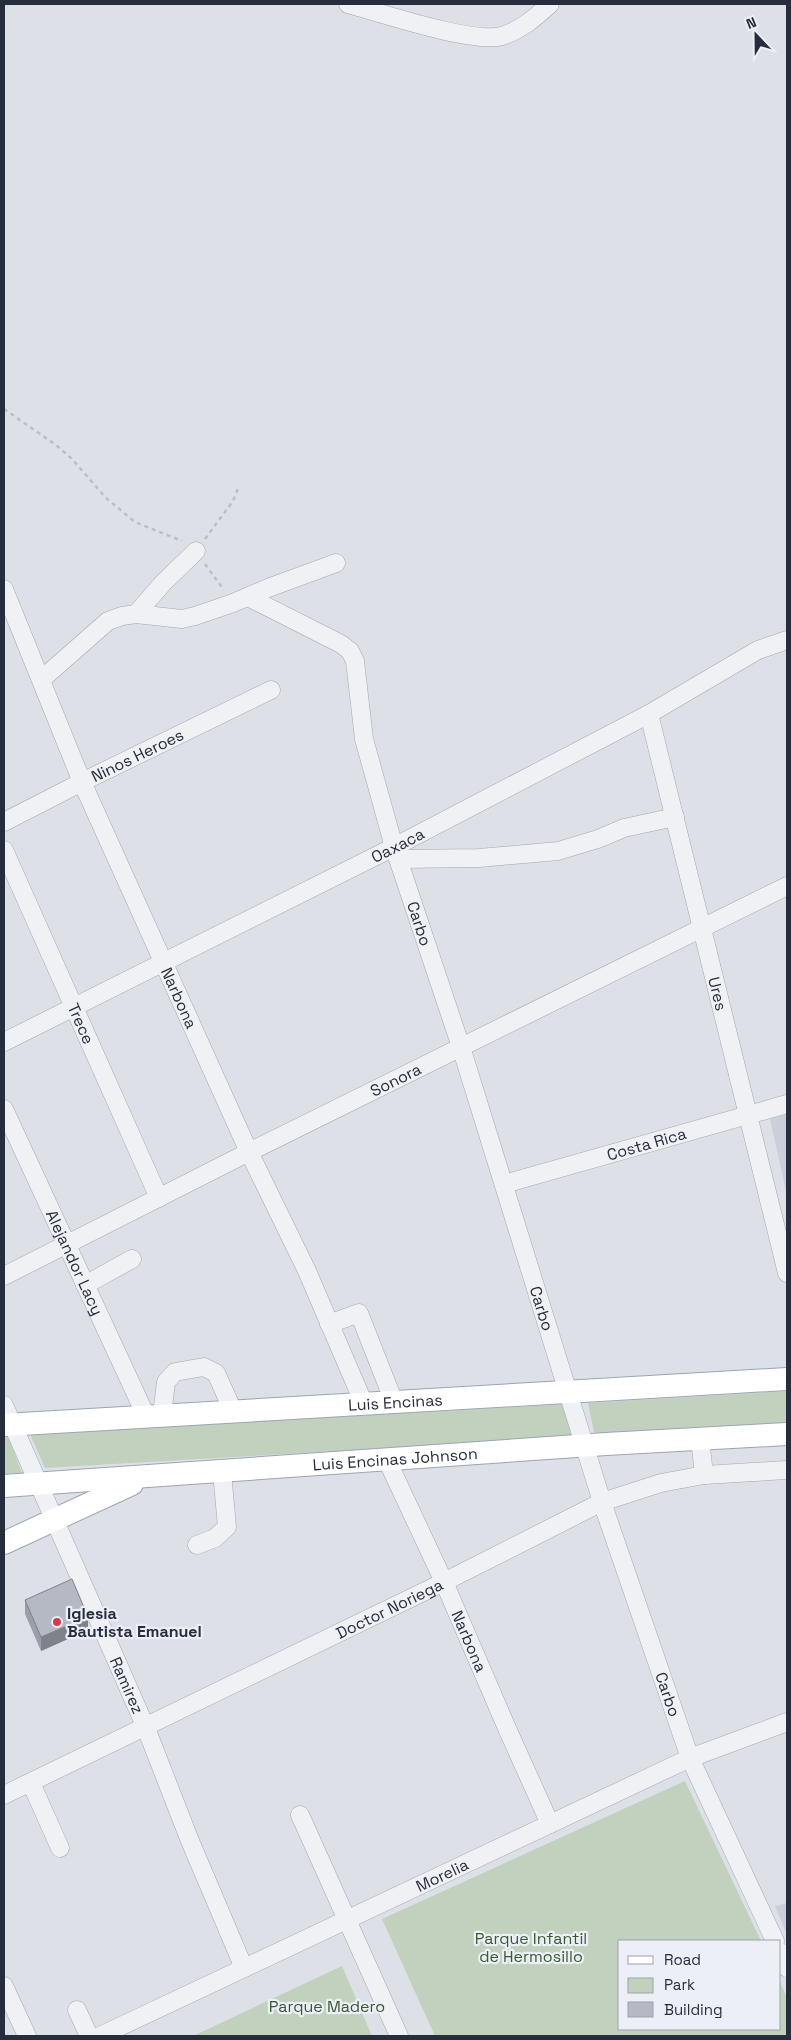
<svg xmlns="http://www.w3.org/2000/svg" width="791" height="2040" font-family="'Space Grotesk',sans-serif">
<rect width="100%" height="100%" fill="#dde0e7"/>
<path fill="#cbcfd9" d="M787,1114V1196L770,1119Z
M787,1903V1935L775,1906Z"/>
<path fill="#c1d1be" d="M787,1391V1426L595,1437L588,1403Z
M570,1404L577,1437L45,1468L30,1434Z
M4,1437H8L22,1473L4,1474Z
M685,1781L761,1941H620V2029H780V1982L787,1998V2036H435L382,1919Z
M342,1966L372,2036H193Z"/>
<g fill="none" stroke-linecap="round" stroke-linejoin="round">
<g stroke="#a2a7b1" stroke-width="19">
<g id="minor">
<path d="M348,4C381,13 473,44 502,36C521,30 536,17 550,4"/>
<path id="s1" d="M4,589L82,782L249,1152L307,1271L364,1404"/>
<path id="s2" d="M248,597L341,644L350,651L355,661L364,739L394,847L461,1047L602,1502L690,1758L775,1941"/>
<path d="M136,614L182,619L195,616L233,603L268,588L336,563"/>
<path d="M42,679L108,621L122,616L136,614L163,583L196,551"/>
<path id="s3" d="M649,714L787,1273"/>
<path id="s4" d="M4,822L82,782L271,690"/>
<path id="s5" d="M4,850L159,1198"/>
<path d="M399,859L479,858L558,851L598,839L624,828L675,817"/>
<path id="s6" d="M4,1042L394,847L649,714L758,650L787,640"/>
<path id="s7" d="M4,1109L146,1416"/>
<path id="s8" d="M504,1184L787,1104"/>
<path id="s9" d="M4,1276L249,1152L787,886"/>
<path d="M85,1285L132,1259"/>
<path d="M329,1324L359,1313L394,1402"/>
<path id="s10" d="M4,1405L146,1728L190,1841L244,1968"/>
<path d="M162,1415L166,1382L175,1372L204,1367L216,1373L233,1411"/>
<path d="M700,1438L704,1475"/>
<path id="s11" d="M387,1460L444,1582L506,1726L550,1824"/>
<path d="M197,1545L215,1538L227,1527L222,1472"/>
<path d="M31,1783L60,1848"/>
<path id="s12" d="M4,1795L444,1582L602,1502L661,1483L704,1475L787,1470"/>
<path d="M300,1815L399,2036"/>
<path d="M780,1952L787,1968"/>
<path d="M4,1986L27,2036"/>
<path d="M77,2010L89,2036"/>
<path id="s13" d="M100,2036L690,1758L787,1722"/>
</g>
</g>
<g stroke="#9ca4b3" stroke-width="24">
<g id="major">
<path id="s14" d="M4,1425L787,1379"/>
<path id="s15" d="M4,1486L606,1444L787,1434"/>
<path d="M4,1543L132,1484"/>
</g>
</g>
<path stroke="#bbbec5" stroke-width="2.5" stroke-dasharray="4 4" stroke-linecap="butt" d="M4,409L56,445L72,459L106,498L135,522L182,541
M205,539L233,501L239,486
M205,564L224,590"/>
<use href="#minor" stroke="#eff1f5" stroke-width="18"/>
<use href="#major" stroke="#fff" stroke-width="22"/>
</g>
<path fill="#9b9fa9" d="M25,1600L88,1630L41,1651L25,1614Z"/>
<path fill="#7e8289" d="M88,1617V1630L41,1651V1637Z"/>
<path fill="#b4b9c4" stroke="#7e8289" d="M72,1579L88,1617L41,1637L25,1600Z"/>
<circle fill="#d03e4b" stroke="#eceff5" stroke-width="2" cx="57" cy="1622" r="5"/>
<g text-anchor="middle" stroke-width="4.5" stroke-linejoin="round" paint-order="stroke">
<g font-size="16" fill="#262d3d" stroke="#eceff5">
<text dy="6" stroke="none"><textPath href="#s4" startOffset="149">Ninos Heroes</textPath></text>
<text dy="6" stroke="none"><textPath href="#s6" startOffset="440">Oaxaca</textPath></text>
<text dy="6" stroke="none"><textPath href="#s2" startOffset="398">Carbo</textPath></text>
<text dy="6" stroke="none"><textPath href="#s3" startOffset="288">Ures</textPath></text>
<text dy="6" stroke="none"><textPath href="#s1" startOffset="445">Narbona</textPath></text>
<text dy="6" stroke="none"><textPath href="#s5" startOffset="190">Trece</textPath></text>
<text dy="6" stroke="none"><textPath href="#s9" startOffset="438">Sonora</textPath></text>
<text dy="6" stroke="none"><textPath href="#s8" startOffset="148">Costa Rica</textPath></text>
<text dy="6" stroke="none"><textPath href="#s7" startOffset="169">Alejandor Lacy</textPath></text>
<text dy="6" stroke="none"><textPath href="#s2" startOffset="802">Carbo</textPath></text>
<text dy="6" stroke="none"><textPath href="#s14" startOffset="392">Luis Encinas</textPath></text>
<text dy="6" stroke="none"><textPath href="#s15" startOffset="392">Luis Encinas Johnson</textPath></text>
<text dy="6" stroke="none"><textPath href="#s12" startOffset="428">Doctor Noriega</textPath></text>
<text dy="6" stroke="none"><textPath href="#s11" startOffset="199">Narbona</textPath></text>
<text dy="6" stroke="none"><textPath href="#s10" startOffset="306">Ramirez</textPath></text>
<text dy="6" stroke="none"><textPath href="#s2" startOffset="1208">Carbo</textPath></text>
<text dy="6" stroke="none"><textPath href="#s13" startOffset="378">Morelia</textPath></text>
</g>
<g font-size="16" font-weight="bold" fill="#262d3d" stroke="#eceff5" text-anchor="start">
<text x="67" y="1619">Iglesia<tspan x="67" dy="18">Bautista Emanuel</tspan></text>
</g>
<g font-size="16" fill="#385933" stroke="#eceff5">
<text x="531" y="1944">Parque Infantil<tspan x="531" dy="18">de Hermosillo</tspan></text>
<text x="327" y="2012">Parque Madero</text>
</g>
</g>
<rect width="791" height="2040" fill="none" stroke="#262d3d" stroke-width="10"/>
<rect x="618" y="1940" width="162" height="90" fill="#eceff5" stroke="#9da1ab"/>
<rect x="628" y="1956" width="25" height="8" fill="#ffffff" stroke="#9da1ab"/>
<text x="664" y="1965" font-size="15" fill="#262d3d">Road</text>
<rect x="628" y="1978" width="25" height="15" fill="#c1d1be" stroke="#9da1ab"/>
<text x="664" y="1990" font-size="15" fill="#262d3d">Park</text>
<rect x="628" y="2002" width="25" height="15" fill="#b4b9c4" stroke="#9da1ab"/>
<text x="664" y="2015" font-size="15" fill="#262d3d">Building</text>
<g transform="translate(756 35) rotate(338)" stroke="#eceff5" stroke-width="4" paint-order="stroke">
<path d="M0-4L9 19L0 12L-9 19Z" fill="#262d3d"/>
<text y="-8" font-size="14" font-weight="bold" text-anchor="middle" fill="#262d3d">N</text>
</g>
</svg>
